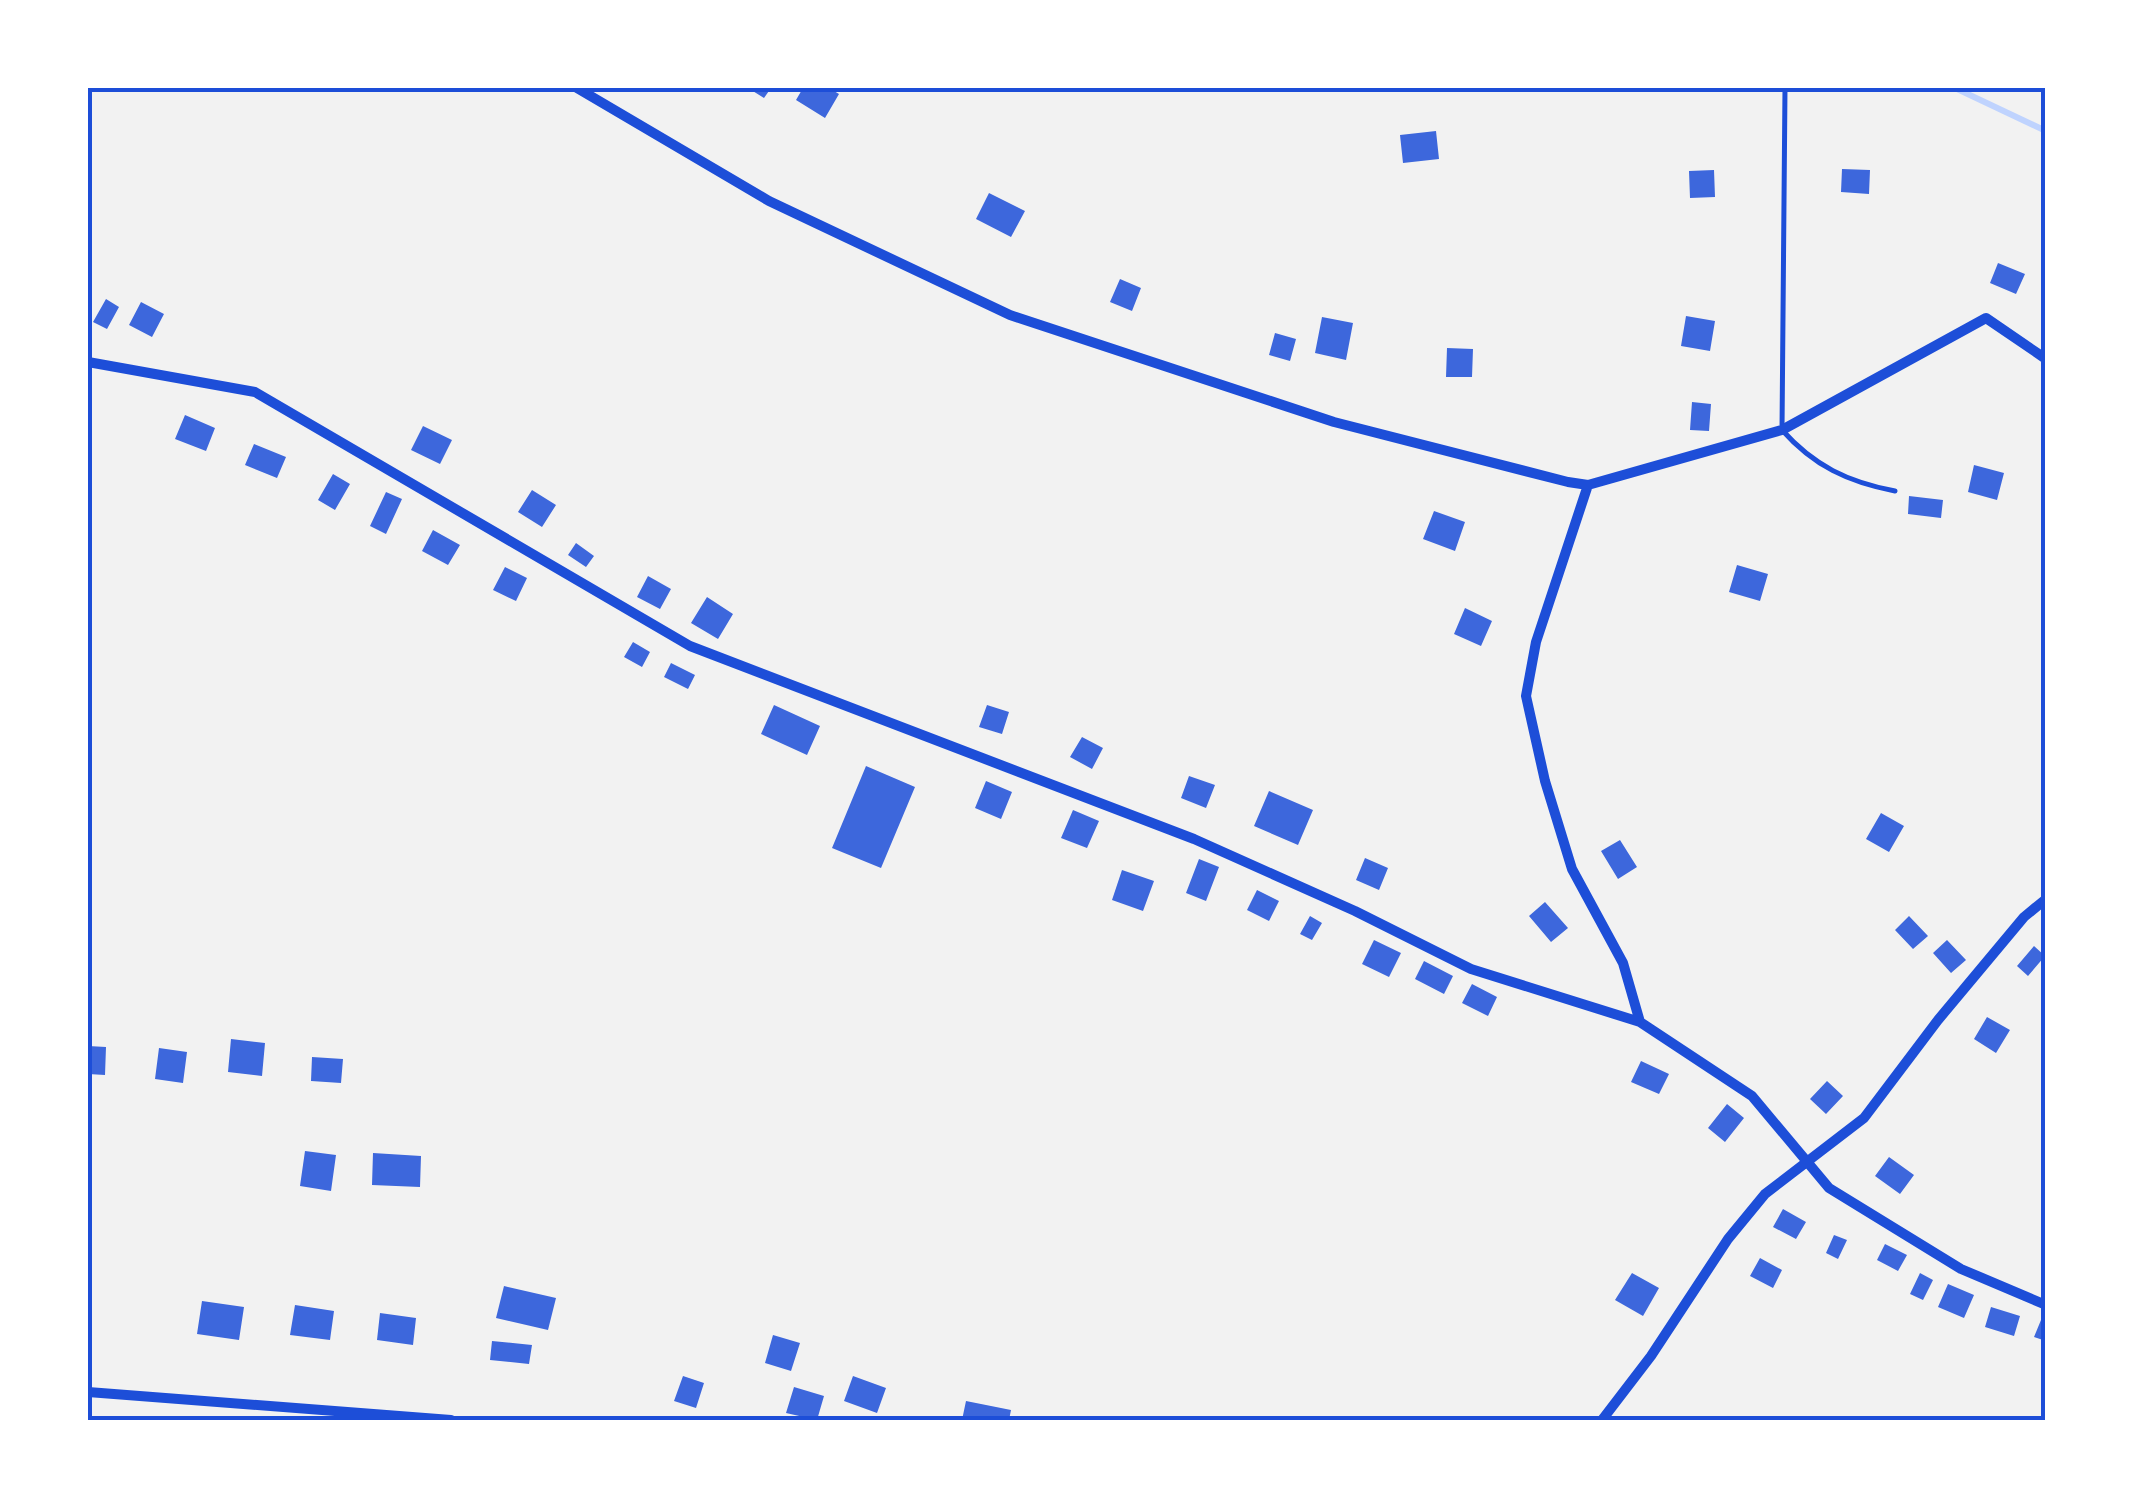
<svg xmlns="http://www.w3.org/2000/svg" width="2133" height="1508" font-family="'DejaVu Sans',sans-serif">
<rect width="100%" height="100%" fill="#f2f2f2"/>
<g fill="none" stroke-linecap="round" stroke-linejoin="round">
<path stroke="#bfd3fe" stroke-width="6" d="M1955,88L2046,131"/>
</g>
<path fill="#3d67dc" d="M748,88H771L764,98Z
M803,88H829L839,94L825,118L796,100Z
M1436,131L1439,159L1403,163L1400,135Z
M1842,169L1870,170L1869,194L1841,192Z
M1714,170L1715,197L1690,198L1689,171Z
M989,193L1025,211L1011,237L976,219Z
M1998,263L2025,274L2016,294L1990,283Z
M1120,279L1141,288L1132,311L1110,302Z
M106,299L119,307L107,329L93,322Z
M141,302L164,314L152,337L129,325Z
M1686,316L1715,321L1710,351L1681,346Z
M1322,317L1353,323L1346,360L1315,353Z
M1275,333L1296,339L1290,361L1269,355Z
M1447,348L1473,349L1472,377H1446Z
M1692,402L1711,404L1709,431L1690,430Z
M185,415L215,428L206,451L175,439Z
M423,426L452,440L440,464L411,450Z
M254,444L286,457L277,478L245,465Z
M1974,465L2004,473L1997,500L1968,492Z
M333,474L350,484L335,510L318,500Z
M532,490L556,505L542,527L518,512Z
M386,492L402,499L386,534L370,526Z
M1909,496L1943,500L1941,518L1908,514Z
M1434,511L1465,522L1455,551L1423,539Z
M433,530L460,545L448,565L422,551Z
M576,543L594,556L586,567L568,555Z
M1737,565L1768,574L1760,601L1729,592Z
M505,567L527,578L516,601L493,590Z
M648,576L671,589L660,609L637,597Z
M707,597L733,614L718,639L691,623Z
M1465,608L1492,621L1481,646L1454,634Z
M633,642L650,652L642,667L624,657Z
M671,663L695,675L688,689L664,677Z
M774,705L820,726L807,755L761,734Z
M987,705L1009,712L1002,734L979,727Z
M1082,737L1103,748L1092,769L1070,757Z
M866,766L915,787L881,868L832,848Z
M1189,776L1215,785L1206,808L1181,798Z
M986,781L1012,792L1001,819L975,808Z
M1269,791L1313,810L1298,845L1254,826Z
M1073,810L1099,821L1087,848L1061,838Z
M1881,813L1904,826L1889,852L1866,839Z
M1620,840L1637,867L1618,879L1601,851Z
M1365,858L1388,868L1379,890L1356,880Z
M1199,859L1219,867L1206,901L1186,893Z
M1122,870L1154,881L1143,911L1112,900Z
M1257,890L1279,901L1269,921L1247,910Z
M1545,902L1568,928L1551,942L1529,916Z
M1310,916L1322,923L1312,940L1300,934Z
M1909,916L1928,936L1913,949L1895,930Z
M1374,940L1401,953L1389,977L1362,964Z
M1947,940L1966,960L1951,973L1933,953Z
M2034,946L2045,956L2028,976L2017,966Z
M1424,961L1453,976L1444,994L1415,979Z
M1472,984L1497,997L1488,1016L1462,1003Z
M1987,1017L2010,1030L1996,1053L1974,1039Z
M231,1039L265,1043L262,1076L228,1072Z
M88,1046L106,1047L105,1075L88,1074Z
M159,1048L187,1052L183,1083L155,1079Z
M312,1057L343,1059L341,1083L311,1081Z
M1641,1061L1669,1074L1659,1094L1631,1082Z
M1827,1081L1843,1096L1826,1114L1810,1099Z
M1727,1104L1744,1118L1725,1142L1708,1128Z
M305,1151L336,1155L331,1191L300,1186Z
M373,1153L421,1156L420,1187L372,1185Z
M1889,1157L1914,1175L1900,1194L1875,1176Z
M1783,1209L1806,1222L1796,1239L1773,1227Z
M1834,1235L1847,1240L1838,1259L1826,1253Z
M1885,1244L1907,1255L1898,1271L1877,1260Z
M1760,1258L1782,1270L1773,1288L1750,1276Z
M1632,1273L1659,1288L1643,1316L1615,1300Z
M1920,1273L1933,1280L1923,1300L1910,1294Z
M1948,1284L1974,1295L1964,1318L1938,1307Z
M504,1286L556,1298L548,1330L496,1318Z
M202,1301L244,1307L239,1340L197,1334Z
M295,1305L334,1311L330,1340L290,1335Z
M1991,1307L2020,1316L2014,1336L1985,1327Z
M380,1313L416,1318L413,1345L377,1340Z
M2041,1320L2046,1322V1341L2034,1337Z
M773,1335L800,1343L791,1371L765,1363Z
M492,1341L532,1345L529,1364L490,1360Z
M683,1376L704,1383L696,1408L674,1401Z
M853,1376L886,1388L877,1413L844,1401Z
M794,1387L824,1396L817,1420L786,1413Z
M966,1401L1011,1410L1009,1420H962Z"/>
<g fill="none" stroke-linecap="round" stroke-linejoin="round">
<path stroke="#1d4ed8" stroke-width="5" d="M1785,88L1782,430C1814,466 1848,482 1895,491"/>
<path stroke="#1d4ed8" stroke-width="10" d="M577,88L769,201L1010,315L1334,422L1568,482L1588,485L1782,430L1986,318L2046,359
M88,362L255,392L690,646L1194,839L1355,911L1471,969L1640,1022L1752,1096L1829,1188L1961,1269L2046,1305
M1588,485L1536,642L1526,696L1545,781L1572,869L1623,963L1640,1022
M88,1392L451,1420
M1602,1420L1651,1356L1728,1239L1765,1194L1864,1118L1938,1020L2024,917L2046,899"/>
</g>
<rect width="2133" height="1508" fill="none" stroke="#ffffff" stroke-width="180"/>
<rect x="90" y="90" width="1953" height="1328" fill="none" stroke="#1d4ed8" stroke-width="4"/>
</svg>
